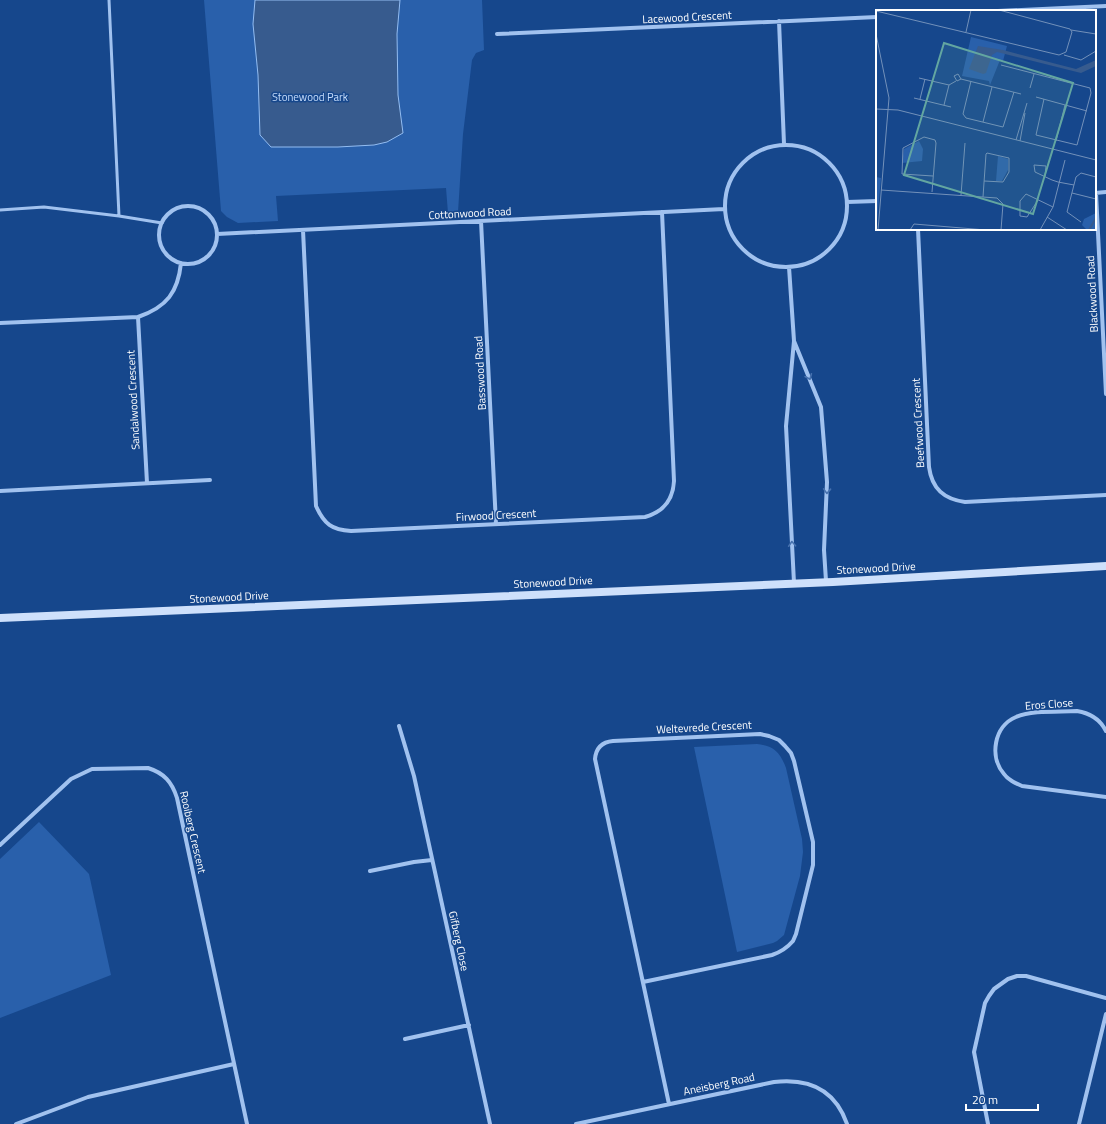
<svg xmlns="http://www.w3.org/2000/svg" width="1106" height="1124" font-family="'Titillium Web',sans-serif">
<rect width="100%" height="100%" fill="#16478c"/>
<path fill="#2960ab" d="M204,0H482L484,50L476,53L472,60L463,134L458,212L448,213L446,188L276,196L278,221L238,223L227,217L221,211Z
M757,744C774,746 780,752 786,768L802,839L803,852L800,876L784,935L777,941L773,943L737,952L694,747Z
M39,822L89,874L111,975L0,1018V859Z"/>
<path fill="#375b8e" stroke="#93bdf2" d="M255,0H400L397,34L398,95L403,133L387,142L374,145L338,147H271L260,135L258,75L253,24Z"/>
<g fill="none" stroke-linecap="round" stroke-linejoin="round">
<path stroke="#a1c2ef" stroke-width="3" d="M109,0L119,216
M0,210L44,207L119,216L162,223"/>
<path stroke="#a1c2ef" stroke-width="4" d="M998,11L1106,6
M779,21L784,144
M497,34L877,17
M725 206a61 61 0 1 1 122 0a61 61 0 1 1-122 0Z
M1095,193L1106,192
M1096,193L1106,394
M847,202L877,201
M159 235a29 29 0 1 1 58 0a29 29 0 1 1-58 0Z
M481,221L496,524
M918,229L929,467C932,489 944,499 965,502L1106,495
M303,230L316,506C324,524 332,530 351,531L645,517C663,512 673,500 674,481L662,212
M217,234L724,209
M789,267L794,341L786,426L794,583
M0,323L138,317
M794,341L821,407L827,482L824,550L826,581
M147,483L138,317C167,307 178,292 181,263
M0,491L210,480
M399,726L414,776L490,1124
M1106,731C1100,719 1089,713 1077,711C1058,712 1032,710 1016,717C994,726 989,757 1004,774C1008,780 1015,783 1022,786L1106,797
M0,845L71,779L92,769L148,768C164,773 172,782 177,798L247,1124
M370,871L414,862L432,860
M643,982L772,955C781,952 787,948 793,941L796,934L813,865V842L794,761L791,753L785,746L779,740L769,736L760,734L613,741C602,742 596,748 595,759L669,1104
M405,1039L469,1025
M16,1124L88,1097L234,1064
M576,1124L774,1082C809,1078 835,1089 847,1124
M988,1124L974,1052L985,1003L989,996L994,989L1008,979L1017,976H1026L1106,998
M1079,1124L1106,1014"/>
<path stroke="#cee0fb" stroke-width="8" d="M0,618L833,582L1106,566"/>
</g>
<defs><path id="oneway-chevron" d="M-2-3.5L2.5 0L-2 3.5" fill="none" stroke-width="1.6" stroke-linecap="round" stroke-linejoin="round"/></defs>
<g stroke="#4772af">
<use href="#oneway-chevron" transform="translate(809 377) rotate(67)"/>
<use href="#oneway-chevron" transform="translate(827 491) rotate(92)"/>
<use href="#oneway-chevron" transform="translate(792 544) rotate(-93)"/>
</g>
<g text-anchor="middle" stroke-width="3" stroke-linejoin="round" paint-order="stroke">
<g font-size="11" fill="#fff" stroke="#16478c">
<text transform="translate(687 17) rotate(-3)" y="4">Lacewood Crescent</text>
<text transform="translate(470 213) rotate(-3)" y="4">Cottonwood Road</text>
<text transform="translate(1092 294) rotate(-93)" y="4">Blackwood Road</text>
<text transform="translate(480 373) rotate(-93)" y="4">Basswood Road</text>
<text transform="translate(133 400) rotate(-93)" y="4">Sandalwood Crescent</text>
<text transform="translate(918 423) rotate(-93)" y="4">Beefwood Crescent</text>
<text transform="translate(496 515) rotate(-3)" y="4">Firwood Crescent</text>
<text transform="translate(876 568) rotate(-3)" y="4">Stonewood Drive</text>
<text transform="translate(553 582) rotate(-3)" y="4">Stonewood Drive</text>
<text transform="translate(229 597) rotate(-3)" y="4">Stonewood Drive</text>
<text transform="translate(1049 704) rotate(-4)" y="4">Eros Close</text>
<text transform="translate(704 727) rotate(-3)" y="4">Weltevrede Crescent</text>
<text transform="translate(193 832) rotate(77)" y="4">Rooiberg Crescent</text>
<text transform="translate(459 941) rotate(78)" y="4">Gifberg Close</text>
<text transform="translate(719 1084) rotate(-12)" y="4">Aneisberg Road</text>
</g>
<g font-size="11" fill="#c7ddfb" stroke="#16478c">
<text x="310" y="101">Stonewood Park</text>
</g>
</g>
<g transform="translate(876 10)">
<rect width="220" height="220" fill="#16478c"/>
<path d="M95,27L131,36L127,51L124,50L114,75L113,71L86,66ZM43,131L47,139L46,151L26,153L28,139ZM122,146L132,149V160L126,171H120ZM0,167L5,168L0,220ZM220,203V220H211L206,215L208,209Z" fill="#2960ab"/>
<path d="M102,36L127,40L200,59L220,50V56L205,63L121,42L116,45L110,63L107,64L93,59Z" fill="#375b8e"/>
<path fill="none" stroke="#375b8e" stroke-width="2" d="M213,220L220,208"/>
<path fill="none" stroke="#7391ba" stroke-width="1" d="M0,1L183,45L190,42L196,22L194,19L123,0M195,20L220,24M90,22L95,0M0,24L13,88L2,220M188,45L205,50L220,41M125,55L214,78L215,83L201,135L160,125L168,89M43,68L73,75M85,69L82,64L78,66L81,71L85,69L145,84M95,71L87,104L90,108L127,117L138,82M154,78L158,64M160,87L211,101M38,88L75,97M44,89L49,69M68,95L73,75L80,71M0,99L22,100L220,150M107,112L116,77M140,130L151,93M144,131L149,103M180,131L189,95M169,166L170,156L158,155L159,162L176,170L182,172L198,175M5,180L121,188L127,194L125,220M56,182L60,133L59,130L48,127L27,138L26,164L57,166M196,183L220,189M85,185L89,133M107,187L110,144L111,143L133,148V162L127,172L108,171M162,190L151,207L144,206V191L150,184L177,197M171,207L191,220M205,212L191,202L200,167L205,163L220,167M34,220L38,214L110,220M164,220L177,197L189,150"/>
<path fill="#63a6a1" fill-opacity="0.15" stroke="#63a6a1" stroke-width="2" d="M68,33L197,73L157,204L28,165Z"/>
<rect width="220" height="220" fill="none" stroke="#fff" stroke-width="2"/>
</g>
<path d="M966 1104v6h72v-6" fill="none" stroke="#ffffff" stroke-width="2"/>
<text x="972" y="1104" font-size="12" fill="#ffffff" stroke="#16478c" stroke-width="3" paint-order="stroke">20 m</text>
</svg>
